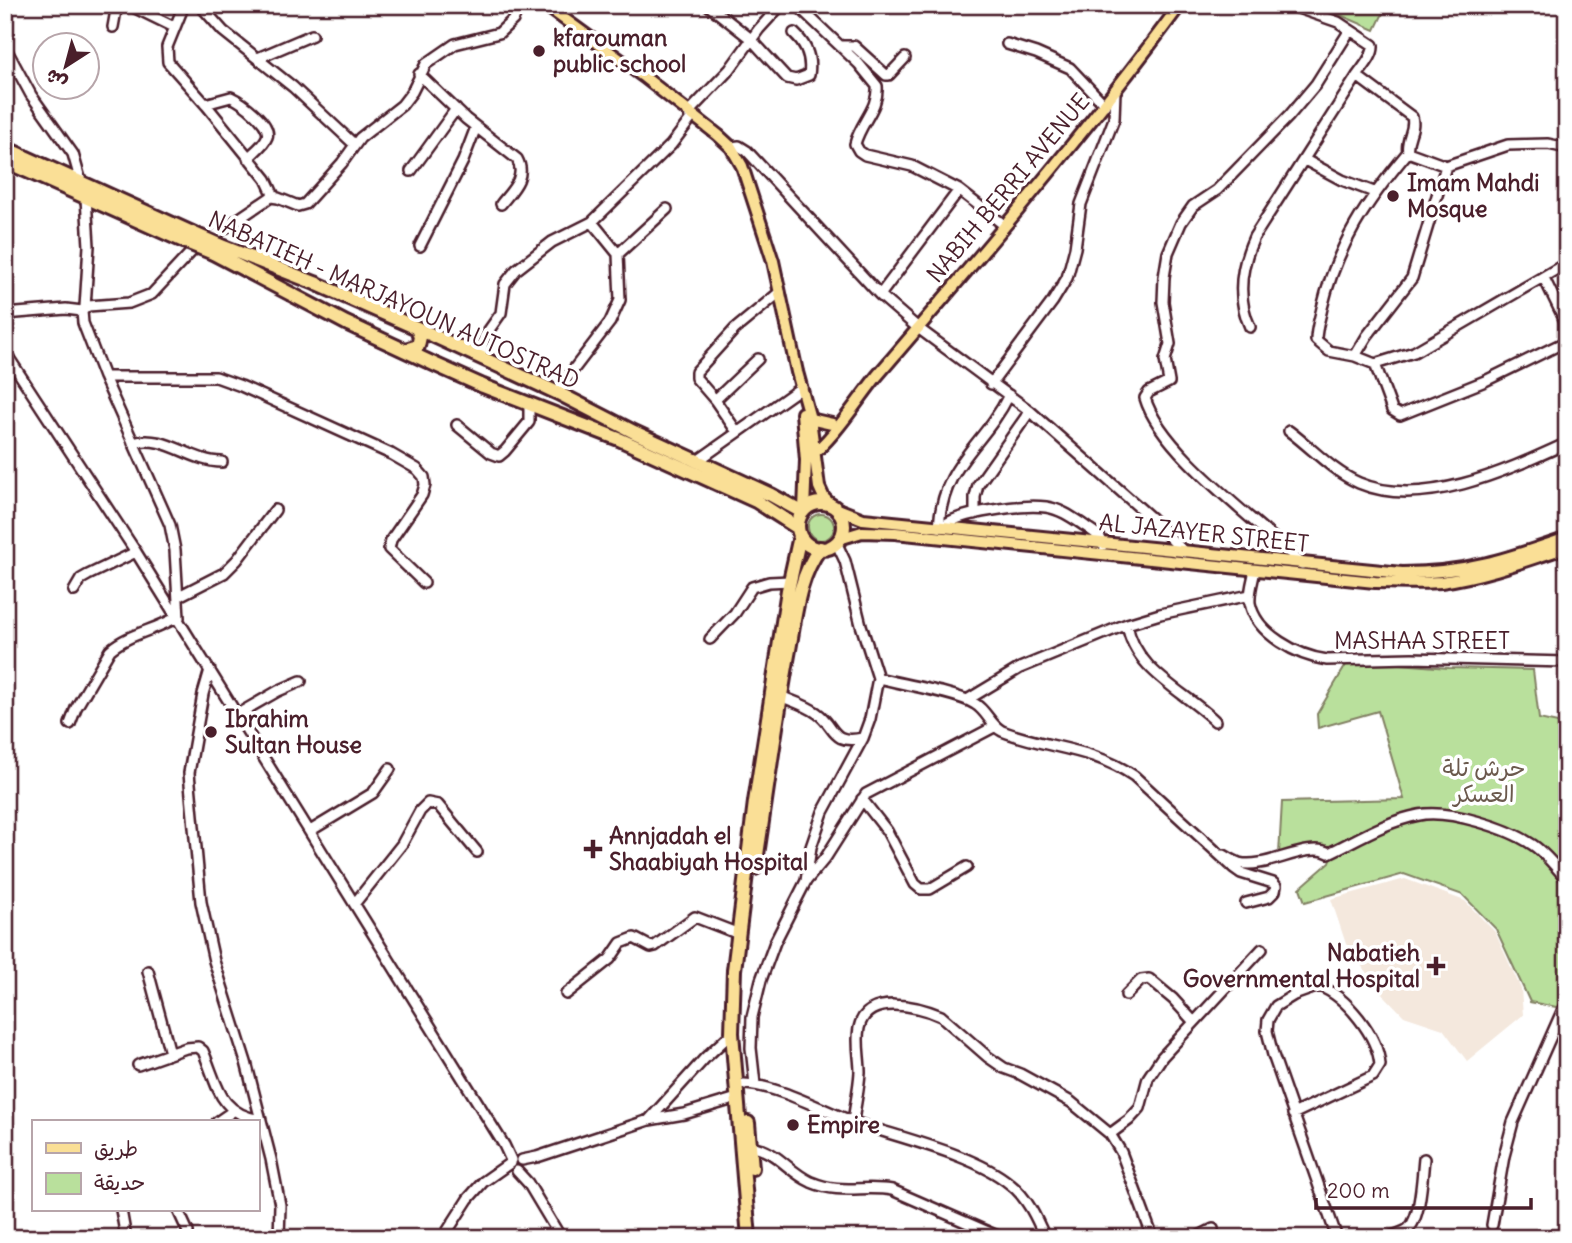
<svg xmlns="http://www.w3.org/2000/svg" width="1572" height="1243" font-family="Delius,'Playpen Sans Arabic',sans-serif">
<rect width="100%" height="100%" fill="#fff"/>
<filter id="ink" filterUnits="userSpaceOnUse"><feTurbulence type="fractalNoise" baseFrequency=".0143" numOctaves="2"/><feDisplacementMap in="SourceGraphic" scale="14" xChannelSelector="R" yChannelSelector="G"/><feConvolveMatrix kernelMatrix="1 2 1 2 8 2 1 2 1" color-interpolation-filters="sRGB"/></filter>
<g filter="url(#ink)">
<path fill="#f4e8dd" d="M1405,879L1465,901L1495,932L1521,989L1523,1015L1467,1061L1443,1029L1404,1016L1379,990L1346,944L1331,899Z"/>
<path fill="#b9e09c" stroke="#828064" stroke-width="2" d="M1317,5H1387L1375,30Z
M808 527a13 13 0 1 1 26 0a13 13 0 1 1-26 0Z
M1349,660L1449,668L1533,670L1539,719L1567,725V1009L1530,1002L1496,929L1463,895L1404,874L1305,902L1300,888L1330,862L1332,856L1329,852L1279,854L1282,802L1404,799L1378,711L1318,728L1317,714Z"/>
<g fill="none" stroke-linecap="round" stroke-linejoin="round">
<g stroke="#4a1f2b" stroke-width="14">
<path id="minor" d="M129,5L174,27
M184,5L167,47L168,62L207,106L266,179L274,196
M200,5L223,31L293,87L355,145
M708,5L751,39L787,78L796,80L809,75C812,57 806,44 794,33
M797,5L859,64L877,86C879,108 860,123 855,144L859,151L865,155L912,166L959,190
M1289,5L1338,22L1373,45C1374,56 1363,67 1357,76L1412,117C1416,130 1405,139 1408,152L1446,166L1508,145L1548,144L1567,148
M113,27L117,5
M1007,44L1036,53L1070,68L1105,105
M841,46H854L886,75H889L905,58
M5,47L31,95L73,154L81,182
M258,58L312,35
M419,74L466,119L517,159C527,177 512,190 501,204
M205,104L231,97C242,102 272,124 267,137C264,145 254,152 248,158
M688,113L730,69L759,29L781,5
M731,147L739,146L747,151L880,295L918,328L1030,411L1150,517L1184,552
M1305,160L1342,180L1374,192
M1446,166L1412,278L1367,336L1355,356L1375,364L1414,352L1567,263
M411,171L456,109
M420,246L463,161L476,127
M618,254L667,209
M1544,278L1567,325
M880,295L959,190L1004,225
M85,307L89,246L86,198
M5,314L66,309L82,311
M1250,327C1236,297 1241,266 1254,237L1357,76
M5,338V348
M5,352L136,552L504,1145L511,1160
M1355,356L1329,351L1316,340C1316,329 1320,318 1322,308C1337,245 1367,201 1408,152
M481,357L484,337L501,313L505,284L516,270L552,242L592,222L671,145L693,116
M1375,364L1392,410L1400,415L1485,381L1567,341
M104,377H216L241,386L391,454L417,469L424,477L425,485L422,495L391,540L389,549L424,583
M991,384L1053,301L1067,278L1075,248L1081,204L1114,119L1115,91
M558,393L564,382L610,322L620,300L618,254L592,222
M715,400L758,359
M457,425L491,453L499,456L505,451L529,422V405
M1289,431C1312,448 1333,472 1359,483C1423,510 1508,470 1567,443
M737,432L715,400L696,378V372L735,329L780,292
M133,443C165,433 190,462 222,462
M696,462L802,387
M975,514V497L978,485L1030,411
M939,527C942,464 984,446 1009,395
M942,527C957,512 1025,504 1046,507C1061,509 1073,518 1085,526C1093,532 1101,535 1103,545
M1302,564C1260,522 1161,453 1145,398L1149,392L1169,382L1165,360L1170,344L1163,302L1164,277L1168,253L1181,223L1193,206L1217,190L1289,116L1316,84L1350,30
M1255,570C1253,580 1249,592 1250,603C1256,634 1298,656 1327,660L1412,658L1567,662
M74,591L81,579L88,575L136,552
M179,596L224,573L237,560L275,510
M179,618L175,550L170,525L104,377L83,323L82,311L88,306L129,303L152,294L194,249L271,197L278,198L298,206L305,204L342,163L360,138L402,105L412,92L426,64L455,44L499,33L513,20L520,5
M1127,624C1134,670 1184,691 1215,721
M710,639L735,613L752,587L769,582L790,581
M210,670L203,694L189,773L201,902L214,961L246,1062L271,1159L280,1205L279,1238
M878,678C901,684 958,693 975,704C987,711 990,725 1002,731C1048,749 1092,747 1134,776L1234,868L1241,873L1273,883L1276,886L1275,891L1269,897L1246,903
M780,696C792,701 806,705 817,713C836,726 830,745 863,738
M967,700L1020,668L1127,624L1160,614L1250,595
M238,714L278,691L301,681
M70,724L76,708L110,650C128,634 156,630 177,617
M862,799L887,831L915,884L921,889H930L967,867
M310,831L373,793L390,769
M1224,855C1229,858 1234,861 1239,863C1266,870 1307,841 1329,853C1358,839 1387,821 1419,815C1448,809 1508,828 1533,845C1546,854 1557,868 1567,880
M806,881L826,857L866,794L994,727
M355,903L402,844L420,811L428,803L438,805L477,852
M148,971L170,1053
M566,994L610,959L621,943L634,938L651,947L655,946L695,917L739,934
M1126,995L1141,980L1149,979L1173,999L1194,1022
M138,1065L186,1048L198,1047L203,1051C218,1085 218,1113 260,1120
M744,1084C776,1085 820,1109 851,1121C896,1137 975,1154 1010,1184C1027,1197 1037,1219 1045,1238
M755,1084L751,1048L752,1017L761,980L775,942L806,881L811,847L823,812L863,738L870,719L878,678L861,625L845,561L836,542
M1293,1114L1373,1076L1380,1065C1378,1036 1346,996 1319,986L1294,995L1276,1006L1268,1020L1267,1031L1273,1055L1337,1238
M649,1120L705,1058L732,1033
M217,1122L233,1111
M853,1122C855,1105 859,1089 860,1072C860,1058 856,1042 859,1028C866,993 918,1006 941,1016L988,1057L1004,1068L1020,1074L1071,1102L1110,1134L1121,1152L1153,1238
M1110,1134L1129,1120L1140,1108L1148,1078L1162,1057L1262,949
M750,1146C778,1151 787,1171 811,1182C842,1195 862,1185 892,1190L1002,1238
M522,1160L537,1157L649,1120L684,1114L737,1098
M517,1171L528,1183L561,1238
M121,1210L126,1238
M178,1210L188,1232
M1492,1225L1504,1156L1513,1122L1567,1000
M443,1238L468,1199L483,1182L510,1163
M1195,1238L1213,1229
M1387,1238C1393,1235 1403,1233 1408,1229C1421,1218 1422,1176 1424,1159"/>
</g>
<g stroke="#4a1f2b" stroke-width="16">
<path id="major" d="M545,5L644,77L718,135L731,147L742,166L773,261L797,372L810,419L819,487L824,498L832,506
M802,413L806,460L804,510
M810,419L832,424
M806,460C835,437 854,405 877,376C981,255 1085,134 1180,5
M835,508L863,519L1402,573C1466,573 1507,559 1567,538
M839,539L862,532L895,533L1375,582C1397,582 1419,584 1441,582C1484,576 1525,561 1567,547"/>
</g>
<g stroke="#4a1f2b" stroke-width="18">
<path id="highway" d="M5,148L190,232
M5,161L186,242
M219,245L315,283L417,328L558,393L634,432L771,495L802,512
M213,253L346,323L436,365L483,386L619,439L756,501L798,528
M405,350L418,346L420,337L417,328
M798 526a23 23 0 1 1 46 0a23 23 0 1 1-46 0Z
M755,868C766,797 775,726 788,655C795,619 797,579 820,548
M748,1123L752,1168
M749,1238L732,1033L734,970L755,802L788,590L800,536"/>
</g>
<use href="#minor" stroke="#fff" stroke-width="9"/>
<use href="#major" stroke="#fadf96" stroke-width="10"/>
<use href="#highway" stroke="#fadf96" stroke-width="12"/>
<g stroke="#4a1f2b" stroke-width="18" stroke-linecap="butt">
<path id="highway-bridge" d="M190,232L219,245
M186,242L213,253"/>
</g>
<use href="#highway-bridge" stroke="#fadf96" stroke-width="12"/>
</g>
</g>
<g fill="#4a1f2b" stroke="#fff" stroke-width="2.5">
<circle cx="539" cy="51" r="7"/>
<circle cx="1393" cy="196" r="7"/>
<circle cx="211" cy="732" r="7"/>
<path d="M589.5 838.5h7v7h7v7h-7v7h-7v-7h-7v-7h7z"/>
<path d="M1432.5 955.5h7v7h7v7h-7v7h-7v-7h-7v-7h7z"/>
<circle cx="793" cy="1125" r="7"/>
</g>
<g text-anchor="middle" stroke-width="7" stroke-linejoin="round" paint-order="stroke">
<g font-size="23" font-weight="bold" fill="#4a1f2b" stroke="#fff" text-anchor="start">
<text x="553" y="46">kfarouman<tspan x="553" dy="26">public school</tspan></text>
<text x="1407" y="191">Imam Mahdi<tspan x="1407" dy="26">Mosque</tspan></text>
<text x="225" y="727">Ibrahim<tspan x="225" dy="26">Sultan House</tspan></text>
<text x="609" y="844">Annjadah el<tspan x="609" dy="26">Shaabiyah Hospital</tspan></text>
<text x="1420" y="961" text-anchor="end">Nabatieh<tspan x="1420" dy="26">Governmental Hospital</tspan></text>
<text x="807" y="1133">Empire</text>
</g>
<g font-size="23" fill="#4a1f2b" stroke="#fff">
<text transform="translate(1008 188) rotate(-50)" y="8">NABIH BERRI AVENUE</text>
<text transform="translate(394 300) rotate(24)" y="8">NABATIEH - MARJAYOUN AUTOSTRAD</text>
<text transform="translate(1204 533) rotate(6)" y="8">AL JAZAYER STREET</text>
<text x="1422" y="649">MASHAA STREET</text>
</g>
<g font-size="23" fill="#6b594d" stroke="#fff">
<text x="1484" y="776">حرش تلة<tspan x="1484" dy="26">العسكر</tspan></text>
</g>
</g>
<rect width="1572" height="1243" fill="none" stroke="#fff" stroke-width="28"/>
<rect x="14" y="14" width="1544" height="1215" fill="none" stroke="#4a1f2b" stroke-width="2.5" filter="url(#ink)"/>
<rect x="32" y="1120" width="228" height="91" fill="#ffffff" stroke="#b7a5aa" stroke-width="2"/>
<rect x="46" y="1143" width="35" height="10" fill="#fadf96" stroke="#b7a5aa" stroke-width="2"/>
<text x="94" y="1156" font-size="21" fill="#4a1f2b">طريق</text>
<rect x="46" y="1173" width="35" height="21" fill="#b9e09c" stroke="#b7a5aa" stroke-width="2"/>
<text x="94" y="1190" font-size="21" fill="#4a1f2b">حديقة</text>
<g transform="translate(66 66) rotate(216)"><circle r="33" fill="#ffffff" stroke="#b7a5aa" stroke-width="2"/>
<path d="M0-5L12 26L0 18L-12 26Z" fill="#4a1f2b"/>
<text y="-10" font-size="19" font-weight="bold" text-anchor="middle" fill="#4a1f2b">ش</text>
</g>
<path d="M1316 1198v10h215v-10" fill="none" stroke="#4a1f2b" stroke-width="3.5"/>
<text x="1327" y="1198" font-size="21" fill="#4a1f2b" stroke="#ffffff" stroke-width="5" paint-order="stroke">200 m</text>
</svg>
